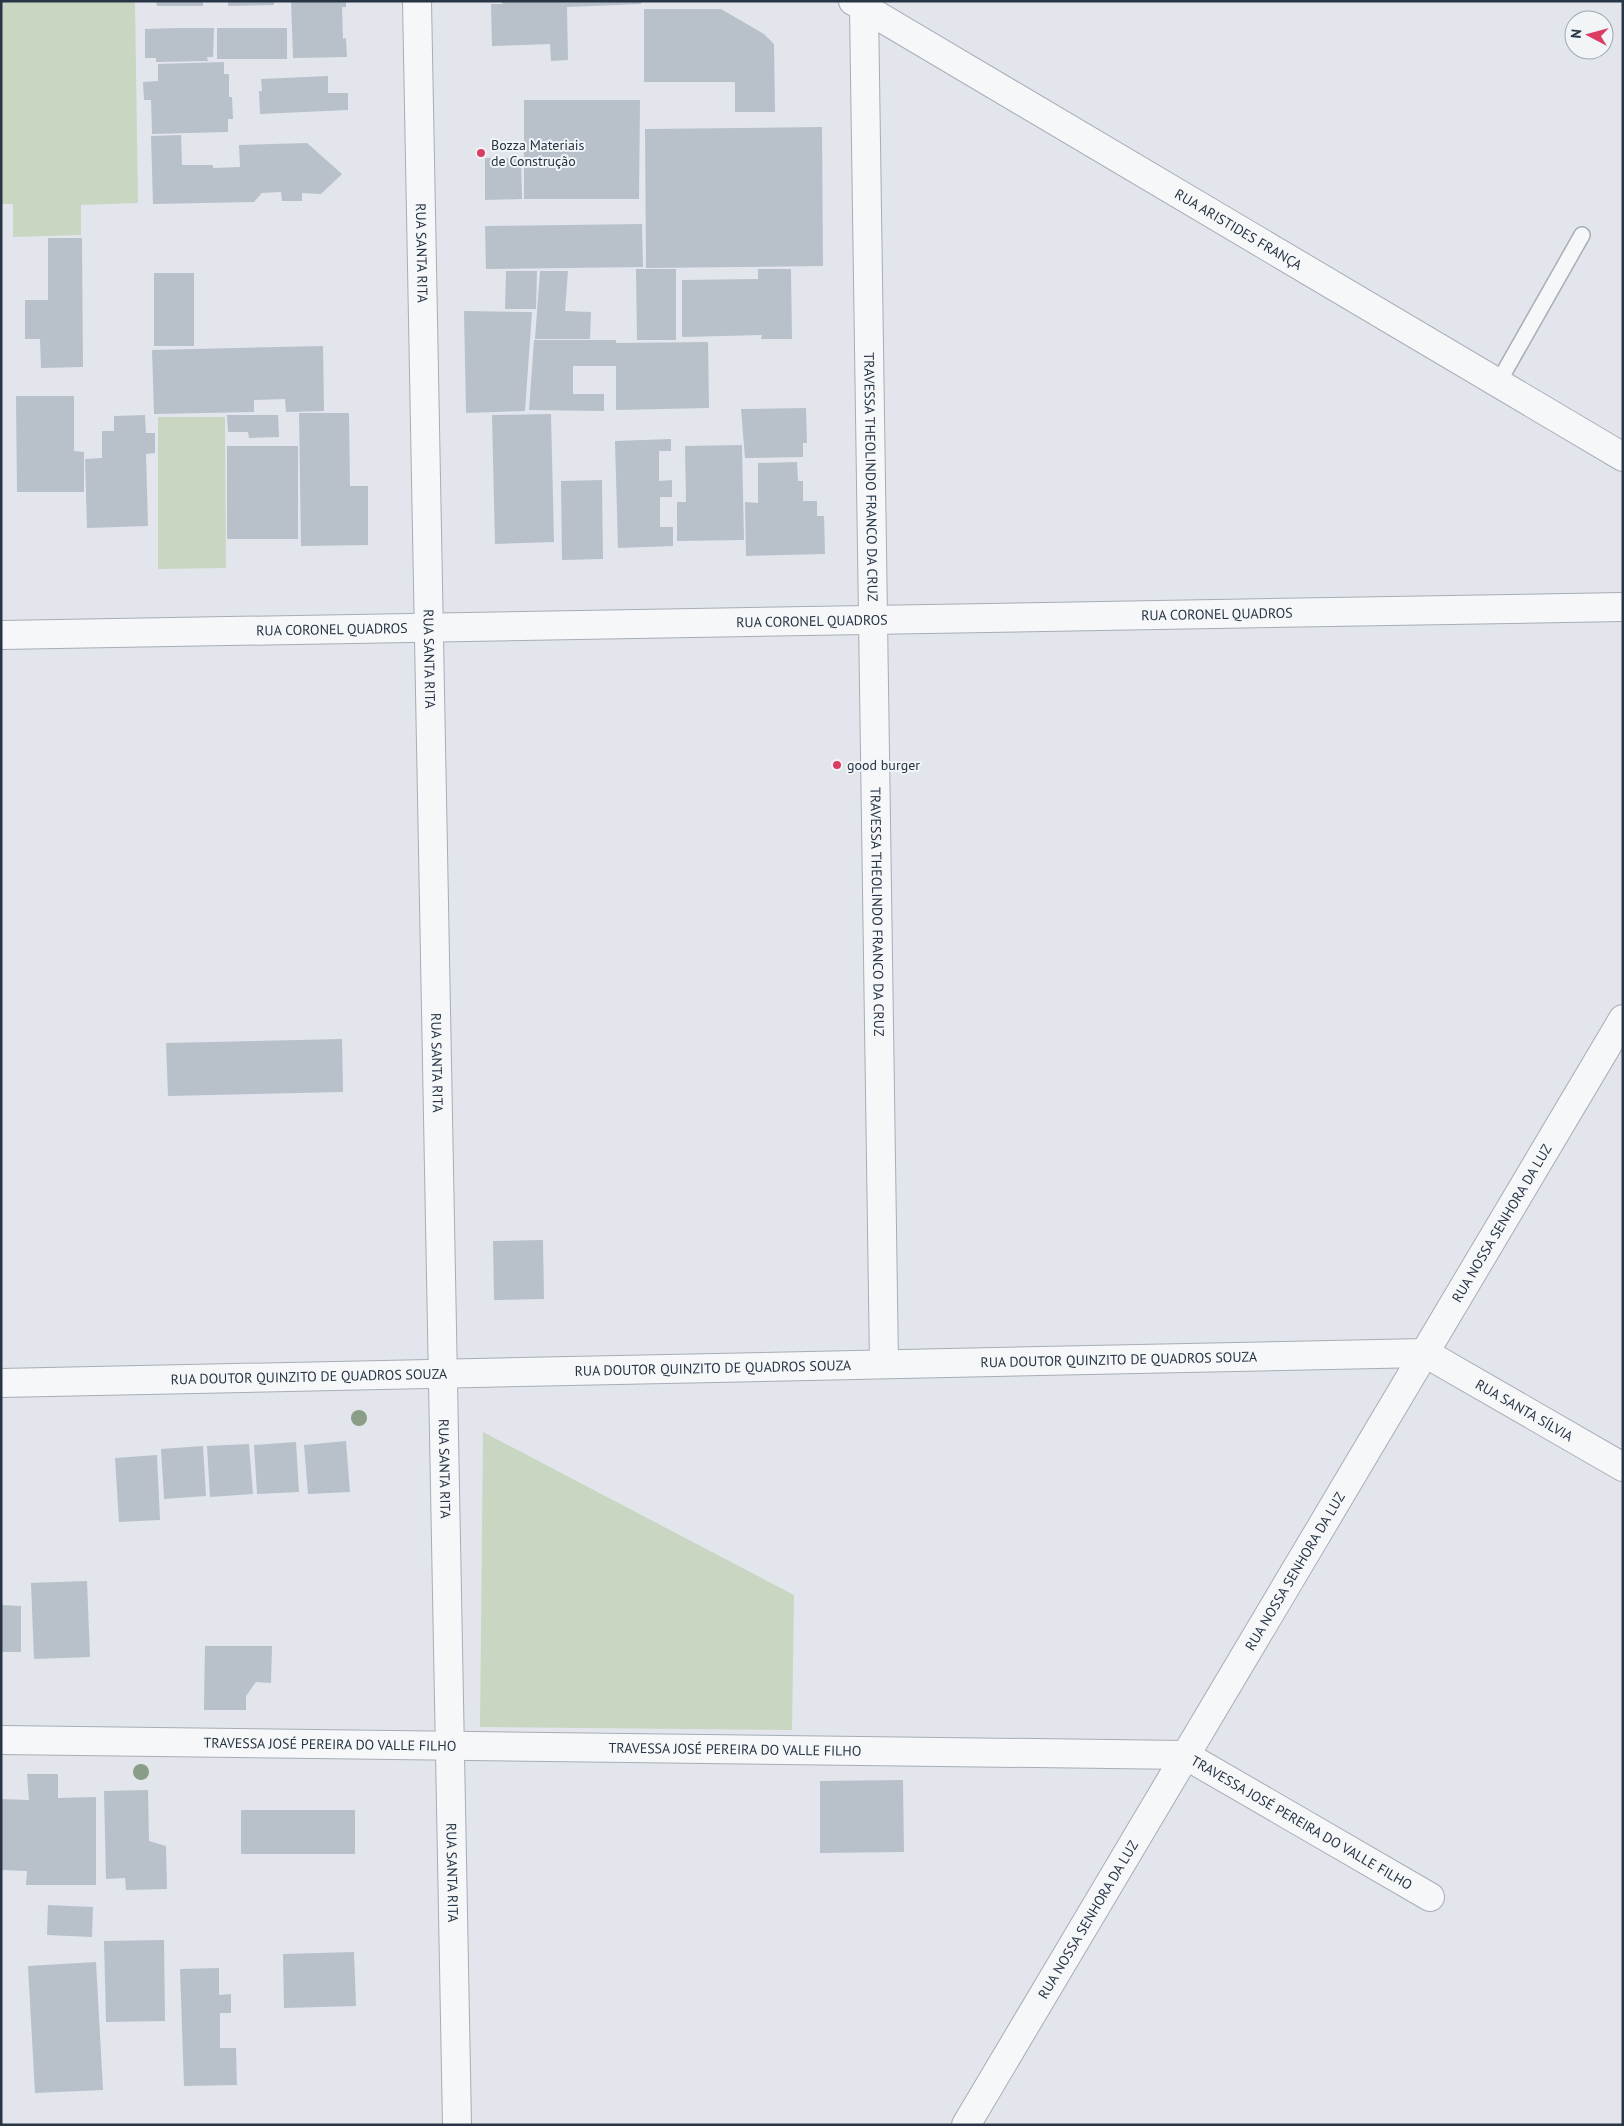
<svg xmlns="http://www.w3.org/2000/svg" width="1624" height="2126" font-family="'PT Sans',sans-serif">
<rect width="100%" height="100%" fill="#e2e6ec"/>
<path fill="#c9d6c2" d="M1,1H135L138,203L81,205V235L13,237V204H1Z
M158,417H225L226,568L158,569Z
M483,1432L794,1595L792,1730L480,1727Z"/>
<path fill="#b8c0ca" d="M156,1H203V6H157Z
M228,1H274V5L228,6Z
M291,1H346V7H342L343,39L346,38L347,57L293,58Z
M502,1H641V4L567,7L568,60L551,61L550,44L492,46L491,4H502Z
M644,9H721L764,34L774,44L775,112H735V82H644Z
M178,28H214L213,57H207L208,61L156,62V58H145V29Z
M217,28H287V59H217Z
M224,62V74H229V97H232L233,119H228V132L152,134L151,100H144L143,82L158,81V64Z
M328,76V93H348V110L260,114L259,91H262L261,79Z
M524,100H640L639,199H524Z
M822,127L823,266L646,268L645,129Z
M181,135L182,165H213V168L240,167L239,145L307,143L342,174L321,194L302,193V201H282L281,192L262,193L254,202L153,204L151,136Z
M485,158H521L522,199L485,200Z
M642,224L643,267L486,269L485,226Z
M48,238H82L83,367L41,368L40,339H25V300H48Z
M636,269H676V340H637Z
M758,269H791L792,339H761L762,335L682,337V280L758,279Z
M506,271H537L536,309H505Z
M540,271H568L565,311L591,312L590,339H535Z
M154,273H194V346H154Z
M464,311L532,312L525,411L466,413Z
M534,340H616V343L708,342L709,408L616,410V366H573V394H604V411L529,410Z
M323,346L324,411L286,412L285,399L254,400V412L154,414L152,350Z
M16,396H74V451L84,452V492H17Z
M806,408L807,443H803V457L745,458L741,409Z
M299,413H349L350,486H368V545L301,546Z
M551,414L554,542L495,544L492,415Z
M145,415L146,433H155V453L146,454L148,526L87,528L85,459L102,458V431H114V416Z
M227,415H278L279,437L249,438L248,432H228Z
M671,439V451H659V481L672,480V497H660V527H673V546L618,548L615,441Z
M742,445L744,540L677,541V502H686L685,446Z
M227,446H298V539H227Z
M797,462L798,481H803V501H817V516H824L825,554L746,556L745,502L758,503V463Z
M602,480L603,559L562,560L561,481Z
M342,1039L343,1092L168,1096L166,1043Z
M543,1240L544,1299L494,1300L493,1241Z
M346,1441L350,1492L308,1494L304,1445Z
M296,1442L299,1492L257,1494L254,1445Z
M249,1444L253,1494L210,1497L207,1446Z
M203,1446L206,1496L164,1499L161,1449Z
M157,1455L160,1520L119,1522L115,1458Z
M87,1581L90,1657L34,1659L31,1583Z
M1,1605L21,1606V1652H1Z
M205,1646H272L271,1683L256,1682L246,1696V1710H204Z
M27,1774H58V1798L96,1797V1885H26L27,1871L1,1870V1799L29,1800Z
M903,1780L904,1852L820,1853V1781Z
M148,1790L149,1841L166,1846L167,1889L126,1890L125,1878L106,1879L104,1791Z
M241,1810H355V1854H241Z
M48,1905L93,1907L92,1937L47,1935Z
M164,1940L165,2021L106,2022L104,1941Z
M354,1952L356,2006L284,2008L283,1954Z
M96,1962L103,2090L35,2093L28,1966Z
M219,1968V1995L231,1994V2013H220V2048H236L237,2085L184,2086L180,1969Z"/>
<g fill="none" stroke-linecap="round" stroke-linejoin="round">
<g stroke="#a6adb7" stroke-width="18">
<path id="service" d="M1498,383L1582,235"/>
</g>
<g stroke="#a6adb7" stroke-width="30">
<g id="minor">
<path id="s1" d="M853,1L1623,457"/>
<path id="s2" d="M864,8L884,1364"/>
<path id="s3" d="M1,635L1623,607"/>
<path id="s4" d="M1,1383L1425,1353L1623,1467"/>
<path id="s5" d="M1,1740L1185,1755L1430,1897"/>
<path id="s6" d="M966,2125L1623,1019"/>
</g>
</g>
<g stroke="#a6adb7" stroke-width="30">
<g id="tertiary">
<path id="s7" d="M417,1L457,2125"/>
</g>
</g>
<use href="#service" stroke="#f5f7f9" stroke-width="15"/>
<use href="#minor" stroke="#f5f7f9" stroke-width="28"/>
<use href="#tertiary" stroke="#f5f7f9" stroke-width="28"/>
</g>
<g fill="#899d87">
<circle cx="359" cy="1418" r="8"/>
<circle cx="141" cy="1772" r="8"/>
</g>
<g fill="#db3c61" stroke="#f2f5f8" stroke-width="2">
<circle cx="481" cy="153" r="5"/>
<circle cx="837" cy="765" r="5"/>
</g>
<g text-anchor="middle" stroke-width="4" stroke-linejoin="round" paint-order="stroke">
<g font-size="14" fill="#283545" stroke="#f2f5f8" text-anchor="start">
<text x="491" y="150">Bozza Materiais<tspan x="491" dy="16">de Construção</tspan></text>
<text x="847" y="770">good burger</text>
</g>
<g font-size="14" fill="#283545" stroke="#f2f5f8">
<text dy="5" stroke="none"><textPath href="#s1" startOffset="448">RUA ARISTIDES FRANÇA</textPath></text>
<text dy="5" stroke="none"><textPath href="#s7" startOffset="252">RUA SANTA RITA</textPath></text>
<text dy="5" stroke="none"><textPath href="#s2" startOffset="469">TRAVESSA THEOLINDO FRANCO DA CRUZ</textPath></text>
<text dy="5" stroke="none"><textPath href="#s3" startOffset="1216">RUA CORONEL QUADROS</textPath></text>
<text dy="5" stroke="none"><textPath href="#s3" startOffset="811">RUA CORONEL QUADROS</textPath></text>
<text dy="5" stroke="none"><textPath href="#s3" startOffset="331">RUA CORONEL QUADROS</textPath></text>
<text dy="5" stroke="none"><textPath href="#s7" startOffset="658">RUA SANTA RITA</textPath></text>
<text dy="5" stroke="none"><textPath href="#s2" startOffset="904">TRAVESSA THEOLINDO FRANCO DA CRUZ</textPath></text>
<text dy="5" stroke="none"><textPath href="#s7" startOffset="1062">RUA SANTA RITA</textPath></text>
<text dy="5" stroke="none"><textPath href="#s6" startOffset="1049">RUA NOSSA SENHORA DA LUZ</textPath></text>
<text dy="5" stroke="none"><textPath href="#s4" startOffset="1118">RUA DOUTOR QUINZITO DE QUADROS SOUZA</textPath></text>
<text dy="5" stroke="none"><textPath href="#s4" startOffset="712">RUA DOUTOR QUINZITO DE QUADROS SOUZA</textPath></text>
<text dy="5" stroke="none"><textPath href="#s4" startOffset="308">RUA DOUTOR QUINZITO DE QUADROS SOUZA</textPath></text>
<text dy="5" stroke="none"><textPath href="#s4" startOffset="1539">RUA SANTA SÍLVIA</textPath></text>
<text dy="5" stroke="none"><textPath href="#s7" startOffset="1468">RUA SANTA RITA</textPath></text>
<text dy="5" stroke="none"><textPath href="#s6" startOffset="644">RUA NOSSA SENHORA DA LUZ</textPath></text>
<text dy="5" stroke="none"><textPath href="#s5" startOffset="329">TRAVESSA JOSÉ PEREIRA DO VALLE FILHO</textPath></text>
<text dy="5" stroke="none"><textPath href="#s5" startOffset="734">TRAVESSA JOSÉ PEREIRA DO VALLE FILHO</textPath></text>
<text dy="5" stroke="none"><textPath href="#s5" startOffset="1319">TRAVESSA JOSÉ PEREIRA DO VALLE FILHO</textPath></text>
<text dy="5" stroke="none"><textPath href="#s7" startOffset="1872">RUA SANTA RITA</textPath></text>
<text dy="5" stroke="none"><textPath href="#s6" startOffset="239">RUA NOSSA SENHORA DA LUZ</textPath></text>
</g>
</g>
<rect width="1624" height="2126" fill="none" stroke="#283545" stroke-width="5"/>
<g transform="translate(1589 35) rotate(276)"><circle r="24" fill="#f2f5f8" stroke="#a1a8b0"/>
<path d="M0-4L9 19L0 12L-9 19Z" fill="#db3c61"/>
<text y="-8" font-size="14" font-weight="bold" text-anchor="middle" fill="#283545">N</text>
</g>
</svg>
